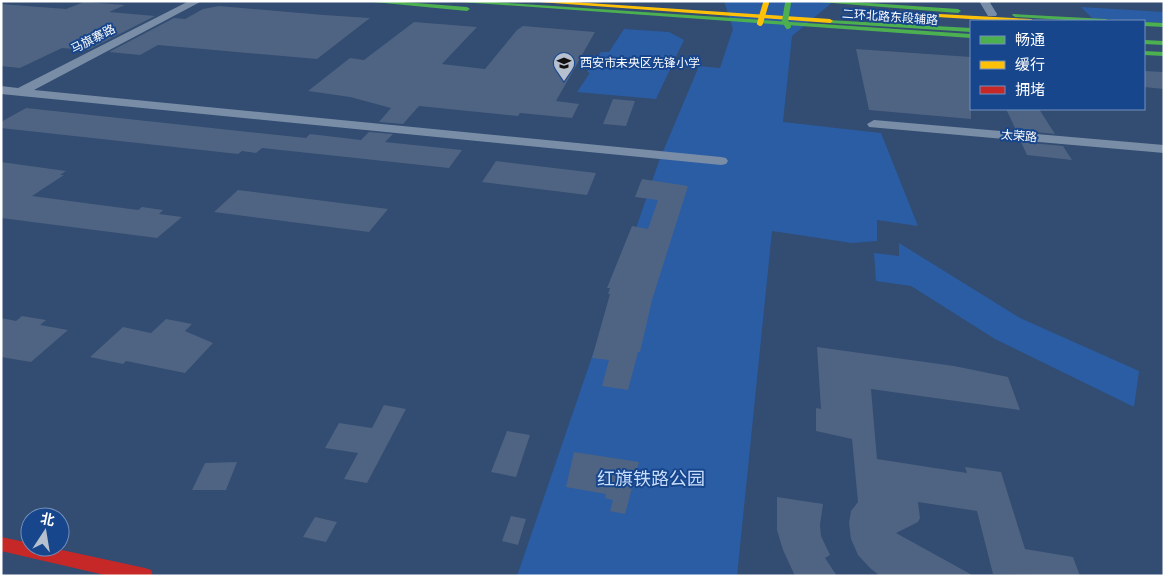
<svg xmlns="http://www.w3.org/2000/svg" width="1165" height="577" font-family="'Noto Sans','Noto Sans SC',sans-serif">
<rect width="100%" height="100%" fill="#324c72"/>
<path fill="#2b5da4" d="M724,1H834L792,36L783,122L881,133L918,226L877,220V241L852,243L772,231L737,576H517L659,161L699,66L720,68L733,29Z
M1081,7L1164,12V23L1092,18Z
M624,29L669,32L684,40L656,99L577,92L590,73L587,72L601,52H609Z
M899,243L1020,318L1139,371L1134,407L995,339L911,286L876,281L874,253L899,256Z"/>
<path fill="#4f6482" d="M84,2L125,5L109,12L155,16L88,50L62,48L20,68L1,66V4L66,9Z
M219,6L324,15L370,18L317,59L158,45L140,55L109,52L174,18L185,19L203,9Z
M414,22L477,27L442,64L485,69L517,30L523,26L595,32L556,101L579,104L572,118L520,113L518,116L419,106L403,124L379,122L391,108L350,97L308,91L350,58L364,60Z
M856,49L971,57V119L869,110Z
M1144,71L1164,72V89L1144,87Z
M613,99L635,101L626,126L603,124Z
M26,108L306,138L310,134L361,140L369,132L393,134L385,142L462,150L449,168L262,148L256,153L242,151L238,154L1,128V122Z
M1006,109H1039L1055,134L1016,130Z
M1021,142L1063,146L1072,160L1027,155Z
M496,161L596,173L587,195L482,182Z
M1,162L66,171L60,175H64L32,196L138,210L142,207L163,210L159,214L182,217L157,238L1,218Z
M642,179L688,186L652,300L640,352H638L628,390L602,386L609,360L592,358L610,294H608L610,288H607L632,226L648,229L658,200L635,197Z
M238,190L388,209L369,232L214,212Z
M22,316L46,320L40,325L68,330L31,362L1,357V318L16,321Z
M166,319L192,324L185,331L213,343L185,373L126,361L123,364L90,357L123,327L151,333Z
M817,347L954,366L1008,377L1020,410L871,389L877,459L967,473L965,467L1001,472L1025,549L1073,557L1080,576L993,574L977,511L918,502L920,518L918,522L896,533L974,576H880L870,568L858,555L851,539L849,523L851,511L858,502L852,439L816,431V408L821,409Z
M384,405L406,409L367,483L344,479L358,453L325,448L339,423L372,428Z
M507,431L530,435L516,477L491,472Z
M574,452L639,462L625,514L610,511L613,500L605,498L606,494L566,487Z
M237,462L226,490H192L205,463Z
M777,497L823,504L820,525L821,536L830,555L825,558L837,576H795L783,550L777,530Z
M511,516L526,519L518,545L502,541Z
M315,517L337,522L326,542L303,537Z"/>
<g fill="none" stroke-linecap="round" stroke-linejoin="round">
<path fill="#798da6" fill-rule="evenodd" d="M189,1H202L34,90L721,157L726,158L728,161L726,164L721,165L1,94V86L18,88Z
M979,1H989L997,14L996,16H988Z
M874,120L1164,145V153L869,127L867,124Z"/>
<path fill="#4caf50" fill-rule="evenodd" d="M363,1H391L467,7L470,9L467,11Z
M446,1H479L971,34V38Z
M807,1H839L958,9L961,11L958,13Z
M1013,14L1106,19L1109,21H1082L1015,17L1012,15Z
M828,20L971,28V32L830,23L828,22Z
M1144,22L1164,23V27L1144,26Z
M1144,40L1164,41V45L1144,44Z
M1144,51L1164,52V56L1144,55Z"/>
<path fill="#ffc107" fill-rule="evenodd" d="M525,1H558L830,19L833,21L830,23Z
M939,14L1031,19L1034,21H1002L937,17L936,16Z"/>
<path fill="#c62828" fill-rule="evenodd" d="M1,537L30,543V547H48L145,568L151,570L153,576H109L1,551Z"/>
<path stroke="#4caf50" stroke-width="6" d="M788,3L785,21L788,26"/>
<path stroke="#ffc107" stroke-width="6" d="M760,23L766,3"/>
</g>
<defs>
<g id="school-pin" transform="scale(1.125)"><path d="M0 17L-7.5 6A9.5 9.5 0 1 1 7.5 6Z" fill="#b7c0ce" stroke="#17468d"/><path d="M0-5L7-2L0 1L-7-2ZM-4 1L0 2.5L4 1V4Q0 6-4 4Z" fill="#111"/></g>
</defs>
<g fill-rule="evenodd">
<use href="#school-pin" x="564" y="63"/>
</g>
<g text-anchor="middle" stroke-width="4" stroke-linejoin="round" paint-order="stroke">
<g font-size="12" fill="#fff" stroke="#17468d">
<text transform="translate(890 17) rotate(4)" y="4">二环北路东段辅路</text>
<text transform="translate(93 39) rotate(-27)" y="4">马旗寨路</text>
<text transform="translate(1019 136) rotate(5)" y="4">太荣路</text>
</g>
<g font-size="12" fill="#fff" stroke="#17468d" text-anchor="start">
<text x="580" y="67">西安市未央区先锋小学</text>
</g>
<g font-size="18" fill="#c9defb" stroke="#17468d">
<text x="651" y="485">红旗铁路公园</text>
</g>
</g>
<rect width="1165" height="577" fill="none" stroke="#ffffff" stroke-width="5"/>
<rect x="970" y="20" width="175" height="90" fill="#17468d" stroke="#7490bb"/>
<rect x="980" y="36" width="25" height="8" fill="#4caf50" stroke="#7490bb"/>
<text x="1015" y="45" font-size="15" fill="#ffffff">畅通</text>
<rect x="980" y="61" width="25" height="8" fill="#ffc107" stroke="#7490bb"/>
<text x="1015" y="70" font-size="15" fill="#ffffff">缓行</text>
<rect x="980" y="86" width="25" height="8" fill="#c62828" stroke="#7490bb"/>
<text x="1015" y="95" font-size="15" fill="#ffffff">拥堵</text>
<g transform="translate(45 532) rotate(12)"><circle r="24" fill="#17468d" stroke="#7490bb"/>
<path d="M0-4L9 19L0 12L-9 19Z" fill="#b7c0ce"/>
<text y="-8" font-size="14" font-weight="bold" text-anchor="middle" fill="#ffffff">北</text>
</g>
</svg>
